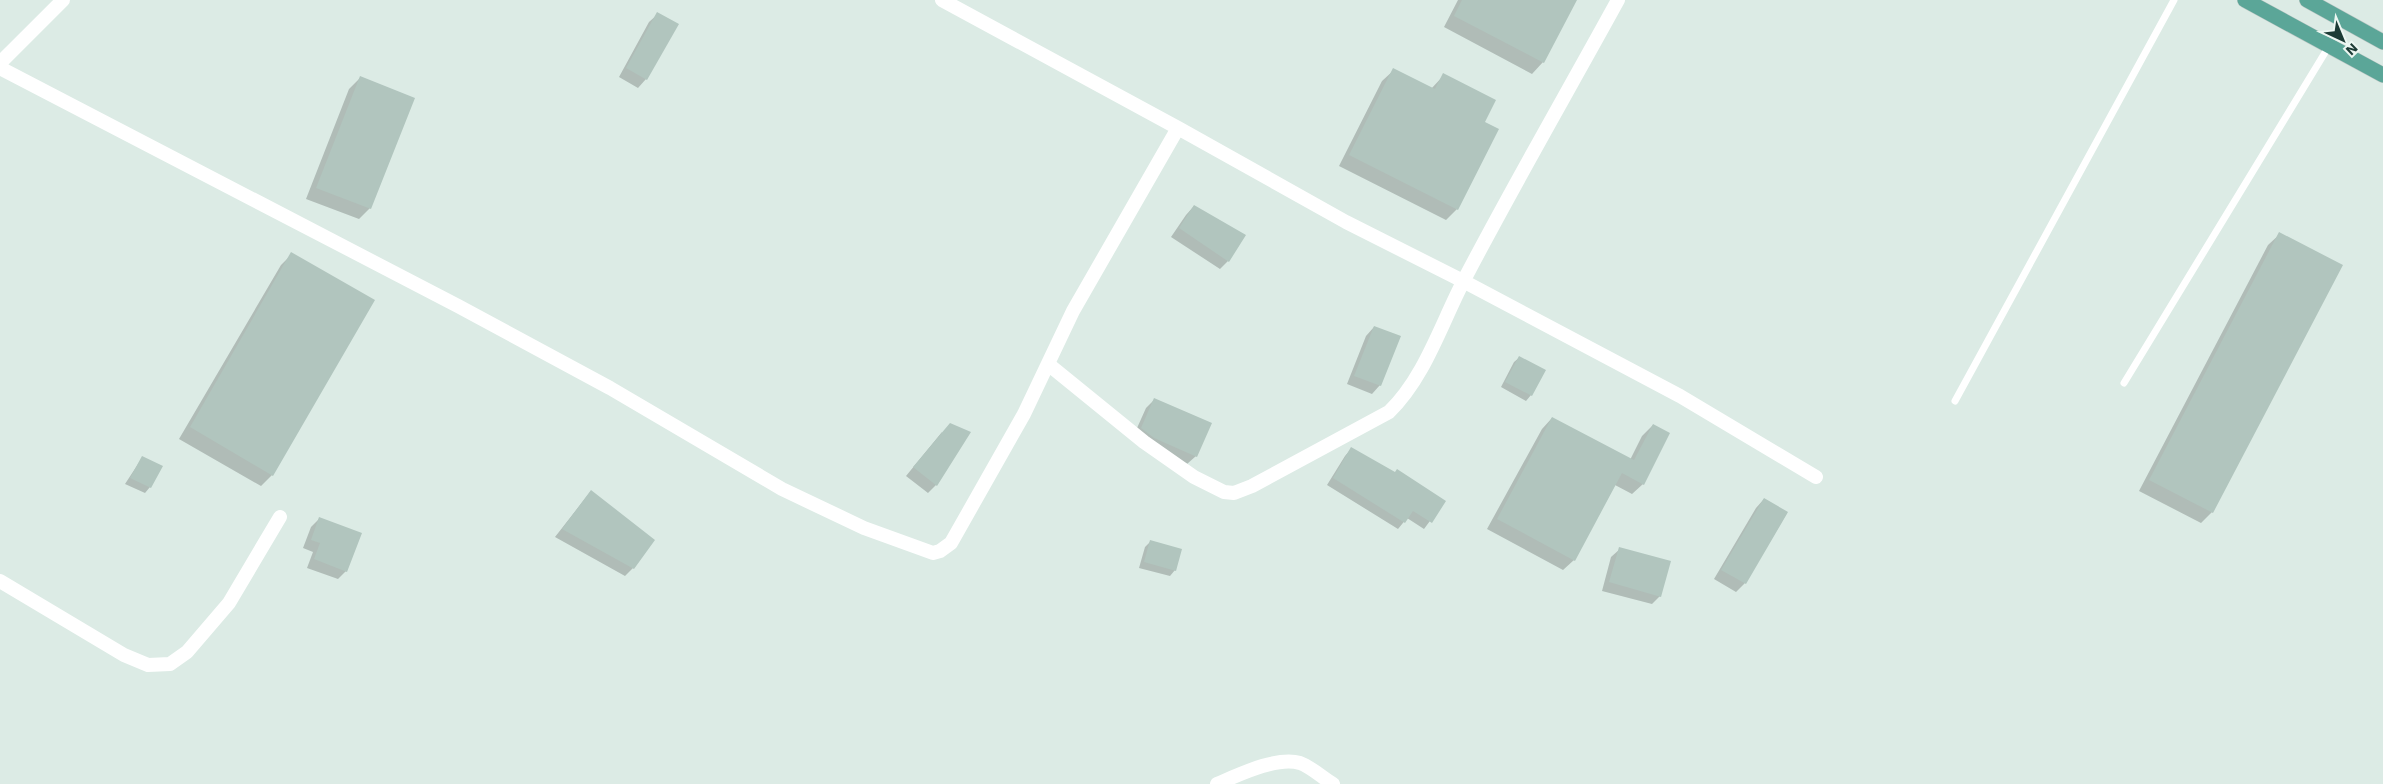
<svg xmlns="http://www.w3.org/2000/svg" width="2383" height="784" font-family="'Work Sans',sans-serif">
<rect width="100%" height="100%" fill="#dcebe5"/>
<path fill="#0003" d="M1458,0H1576L1543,62L1532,74L1444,27Z
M658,14L646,79L638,88L619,77L649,22Z
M1394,70L1431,89L1444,75L1483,122L1457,209L1446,220L1339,166L1382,81Z
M360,78L370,208L359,219L306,199L349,89Z
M1194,206L1228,261L1220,269L1171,237L1186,215Z
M2280,234L2212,512L2201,523L2139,491L2268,245Z
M292,254L272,475L261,486L179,439L281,265Z
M1374,327L1380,385L1372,394L1347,384L1366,336Z
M1520,357L1531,395L1526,401L1501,387L1514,362Z
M1154,400L1196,456L1187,464L1133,437L1146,408Z
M1552,418L1630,460L1642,436L1653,425L1643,484L1632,494L1615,485L1574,560L1563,570L1487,529L1542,429Z
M942,432L936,485L928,493L906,476Z
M1351,449L1444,502L1424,529L1407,518L1398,529L1327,485L1345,456Z
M142,458L150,487L145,493L125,484Z
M591,491L633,568L625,576L555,537Z
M1764,499L1787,513L1745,583L1736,592L1714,579L1756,508Z
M319,519L346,571L338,579L307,568L313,552L303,548L311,527Z
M1150,542L1175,570L1170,576L1139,568L1145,547Z
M1620,549L1660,596L1652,604L1602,591L1611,557Z"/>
<path fill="#b1c5be" d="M1462,0H1577L1544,63L1454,16Z
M657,12L679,24L647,80L626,68Z
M1393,68L1435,89L1443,73L1496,100L1485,122L1499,129L1458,210L1349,155Z
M360,76L415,98L371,209L316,188Z
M1194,205L1246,235L1229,262L1179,228Z
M2279,232L2343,265L2213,513L2149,480Z
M291,252L375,300L273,476L190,427Z
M1374,326L1401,336L1381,386L1354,376Z
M1519,356L1546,370L1532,396L1505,382Z
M1154,398L1212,423L1197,457L1154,438L1141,428Z
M1552,417L1634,460L1653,424L1670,433L1644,485L1622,473L1575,561L1497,519Z
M950,423L971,432L937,486L913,467Z
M1351,447L1395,472L1397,469L1446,501L1432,523L1413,511L1405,523L1333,478Z
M142,456L163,466L151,488L130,478Z
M591,490L655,540L634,569L562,529Z
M1764,498L1788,512L1746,584L1721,570Z
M319,517L362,533L347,572L314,559L320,543L311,540Z
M1150,540L1182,549L1176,571L1144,562Z
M1619,547L1671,561L1661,597L1609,582Z"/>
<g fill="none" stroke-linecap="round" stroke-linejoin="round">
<g stroke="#bfc8c6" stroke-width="16">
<path id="primary" d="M2245,0L2383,75
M2307,0L2383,42"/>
</g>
<path stroke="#fff" stroke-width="7" d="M2124,383L2329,46
M1955,401L2174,0"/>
<path stroke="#fff" stroke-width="14" d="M942,0L1178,128L1346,222L1463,281L1680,396L1816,477
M0,63L63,0
M0,68L458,306L610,388L782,489L864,528L933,553L940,551L951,543L1024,414L1073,311L1178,128
M1048,364L1144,442L1194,477L1224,492L1234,493L1252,486L1389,412C1425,377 1441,324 1464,280C1513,186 1567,93 1618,0
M0,581L124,655L148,665L170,664L187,652L229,603L280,517
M1217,784C1238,775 1277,756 1300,763C1311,767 1323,778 1333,784"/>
<use href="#primary" stroke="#5ba698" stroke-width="15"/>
</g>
<g transform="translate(2343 40) rotate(136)" stroke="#ecf7f2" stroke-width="4" paint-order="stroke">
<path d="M0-4L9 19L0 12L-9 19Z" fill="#1c3b35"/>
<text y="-8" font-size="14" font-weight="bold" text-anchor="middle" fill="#1c3b35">N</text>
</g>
</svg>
